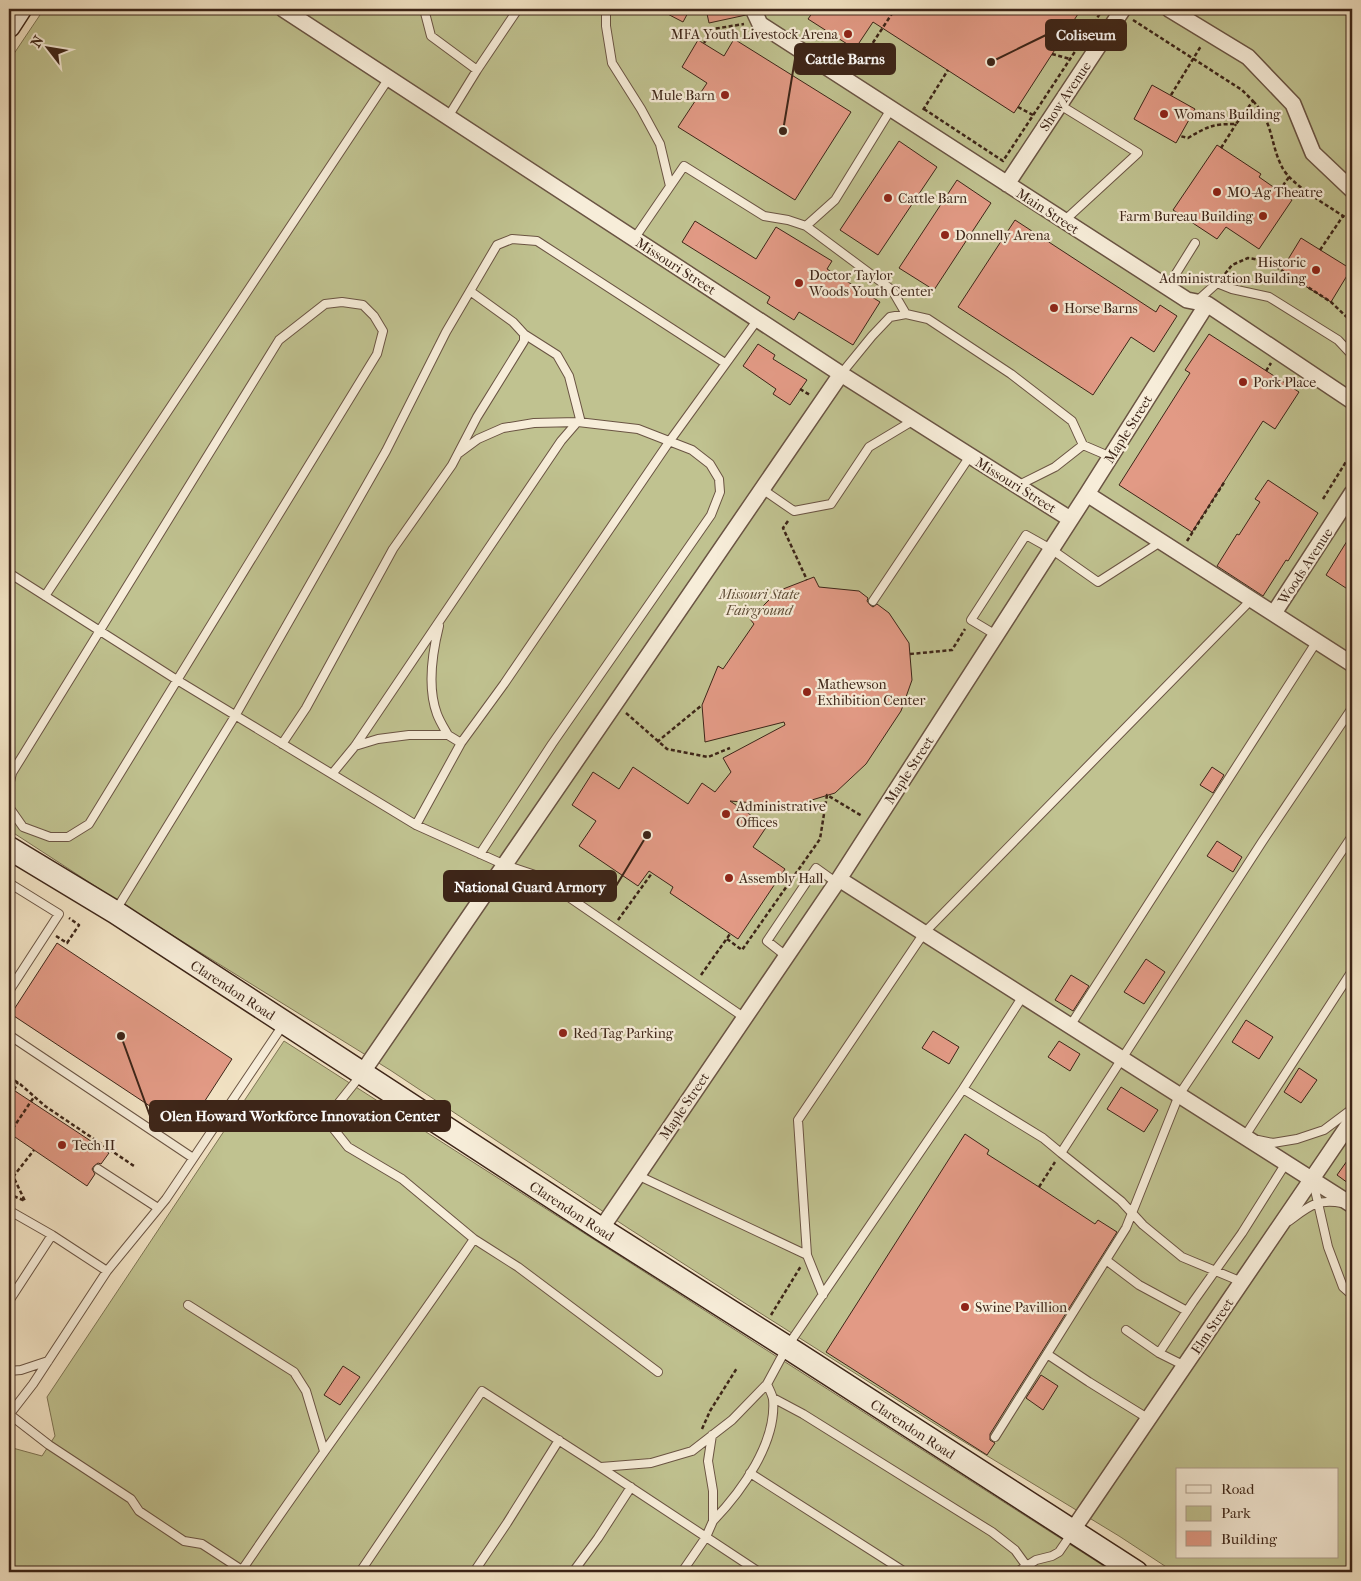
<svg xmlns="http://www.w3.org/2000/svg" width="1361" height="1581" font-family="'IM FELL French Canon',serif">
<rect width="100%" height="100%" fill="#f2e3c4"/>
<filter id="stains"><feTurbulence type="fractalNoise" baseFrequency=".004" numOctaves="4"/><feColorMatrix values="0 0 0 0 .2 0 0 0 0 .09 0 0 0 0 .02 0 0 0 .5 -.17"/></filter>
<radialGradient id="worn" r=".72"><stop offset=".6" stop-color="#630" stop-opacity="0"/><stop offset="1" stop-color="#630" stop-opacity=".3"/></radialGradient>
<path fill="#c0c290" stroke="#7e7454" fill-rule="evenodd" d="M44,9H1352V1572H1174L1119,1536L943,1429L757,1311L628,1228L390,1070L135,912L9,830V61ZM1177,1470H1337V1557H1177Z
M284,1041L1113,1572H9V1447L42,1456L55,1436L47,1397Z"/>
<path fill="#e29a85" stroke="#3d2518" d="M658,9H690L683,22Z
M706,9H744L746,15L709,23Z
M815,9H1070L1078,14L1014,113L873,22L855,49L808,19Z
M734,39L851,112L795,200L678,127L707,83L682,67L698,40L724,56Z
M1152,85L1195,109L1176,143L1134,119Z
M899,141L937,167L878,255L840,230Z
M1217,145L1261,174L1259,177L1292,200L1259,249L1226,227L1217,239L1173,210Z
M957,180L991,203L934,290L899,268Z
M1015,220L1156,312L1160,305L1177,316L1154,352L1131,337L1093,395L958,307Z
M695,221L756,259L776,227L832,261L827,269L880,302L853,345L799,312L794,320L767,303L770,297L682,242Z
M1301,238L1351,269L1331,302L1281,271Z
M1209,334L1299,392L1275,429L1263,421L1192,532L1119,485L1190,373L1185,370Z
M758,344L775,355L773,359L807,380L790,405L773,394L776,389L743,366Z
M1268,480L1318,513L1288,561L1286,560L1263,596L1217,566L1237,534L1239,535L1260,502L1255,499Z
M1352,533V592L1326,575Z
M814,577L819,587L859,591L868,598L867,601L870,605L873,607L877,604L889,613L909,643L912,680L901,711L866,764L835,793L792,806L730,801L767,826L753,847L785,869L738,939L670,893L673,887L649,871L638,886L579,846L596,821L572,805L593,772L619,789L633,767L688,804L702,783L715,792L731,772L723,758L785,725L784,722L705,742L702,705L718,666L723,669L754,624L750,619L778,591Z
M1212,767L1224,775L1213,793L1200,785Z
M1217,841L1242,857L1233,872L1207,856Z
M57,943L232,1059L186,1130L11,1014Z
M1146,959L1165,972L1144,1004L1124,992Z
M1071,975L1089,986L1073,1011L1055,1000Z
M1246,1020L1273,1037L1259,1059L1232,1042Z
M933,1031L959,1047L949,1064L922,1048Z
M1059,1041L1080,1054L1070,1071L1048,1057Z
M1299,1068L1317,1080L1301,1103L1284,1092Z
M9,1087L109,1153L101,1164L98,1163L94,1166L92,1169L95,1174L87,1186L9,1133Z
M1121,1087L1158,1110L1144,1132L1107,1109Z
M965,1134L989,1150L987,1154L1039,1187L1095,1224L1098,1220L1117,1232L990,1434V1440L995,1443L987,1455L826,1352Z
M1352,1154V1186L1337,1175Z
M343,1366L360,1377L340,1405L324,1395Z
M1041,1375L1058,1386L1043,1410L1026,1398Z"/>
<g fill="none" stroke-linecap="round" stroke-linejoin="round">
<g stroke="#6a5443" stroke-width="10">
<path id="lane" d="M424,9L431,36L477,70
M606,9V26L612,63L641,109L660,144L670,186
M1060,105L1138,153L1064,221
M448,117L477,70L518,9
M806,226L892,290L906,314
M634,239L684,166L764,216L788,220L806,226L835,200L891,109
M1167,288L1195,243
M1196,302L1217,283L1232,289L1269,297L1338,340L1352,355
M841,374L872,336L890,317L906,314L928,319L1011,374L1072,421L1083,445
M459,453L478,439L503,428L534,423L578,422L638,429L692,450L710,464L719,479L720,492L711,515L552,744L480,854
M1017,486L1055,467L1083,445L1111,457
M762,489L794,511L831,504L869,447L914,420
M9,573L177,680L416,825L505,865L538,876L745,1018
M45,596L389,78
M873,601L970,456
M439,626C432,654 427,687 437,714C440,722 444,728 448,735
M996,635L971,620L1026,535L1051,549L1098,582L1162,541
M282,744L306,708L393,549L452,465L477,417L524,341V334L513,322L470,291
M355,746L378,739L409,735H448L461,743
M332,774L355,746L561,441L580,419L569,376L557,355L524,334
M9,786L12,773L279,340L325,304L342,302L363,305L374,316L383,331L377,354L89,824L68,837H50L23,827L9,807V801
M416,825L461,743L504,684L669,442L758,319
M9,883L59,914L9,991
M116,910L235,716L386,451L446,332L497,245L512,239L537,241L725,363
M786,956L767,941L816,868L837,883
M1070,1026L1317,641
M9,1035L193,1158
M963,1089L1043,1138L1061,1153
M1245,1136L1352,971
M1258,1140L1273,1143L1297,1139L1324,1130L1352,1109
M98,1169L158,1208
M637,1175L807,1255
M1313,1181L1328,1247L1343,1287L1352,1295
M9,1212L10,1211L52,1235L9,1301
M1289,1221C1308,1207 1317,1198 1342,1203
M52,1235L107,1271
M474,1239L518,1267L658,1372
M1106,1260L1139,1285L1187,1311
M1242,1282L1182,1257L1143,1225L1132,1213L1179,1095L1352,836
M823,1295L807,1255L798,1120L924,933L1252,599
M188,1305L294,1372L306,1391L324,1451
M1126,1330L1159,1353L1185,1366
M1159,1353L1193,1302L1242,1233L1286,1163
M1047,1354L1089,1382L1149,1419
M9,1371L21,1370L48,1361
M773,1398L803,1414L992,1532L1015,1550L1031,1572
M9,1414L49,1445L131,1499L139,1511L184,1541L202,1544L245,1572
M9,1415L33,1384L107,1271L166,1199L283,1025
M995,1437L1126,1228L1132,1213L1121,1201L1061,1153L1262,842L1352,708
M601,1467L651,1463L692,1451L732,1420L767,1384L787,1347L963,1089L1023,996
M750,1473L905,1572
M713,1521C742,1491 777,1442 773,1399C772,1394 769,1389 767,1384
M242,1570C317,1459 398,1351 474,1239L402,1179L348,1147L329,1123L333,1110L361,1075
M360,1572L482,1391L597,1465L759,1572
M474,1572L507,1523L559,1440
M573,1572L598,1538L631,1487
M682,1572L706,1537L713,1521V1491L708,1461L712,1435
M1017,1572L1036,1560L1052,1556L1059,1552L1072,1533"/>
</g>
<g stroke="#6a5443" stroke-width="18">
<path id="street" d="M283,9L841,374L1070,519
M753,9L760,24L1187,300L1207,304L1352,401
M1169,9L1248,57L1293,104L1313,153L1352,190
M1007,184L1123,9
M1087,494L1352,664
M1274,613L1352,493
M839,879L1352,1205
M362,1073L841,374
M601,1229L839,879L1087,494L1207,304
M1072,1531L1352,1120"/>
</g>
<g stroke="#3d2518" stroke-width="25">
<path id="secondary" d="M9,26L20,9
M9,848L115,912L601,1229L790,1349L1136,1572"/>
</g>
<path stroke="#3d2518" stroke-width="2.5" stroke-dasharray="4 2.5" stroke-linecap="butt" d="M1133,20L1242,90L1253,101L1236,124C1213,124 1208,126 1188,138L1180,136
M704,43L713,29L744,24
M1052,54L1070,59
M855,70L895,9
M1171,95L1201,46
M1253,101C1274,123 1270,144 1282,167C1291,186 1334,209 1352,222
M1018,107L1033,115
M924,109L1003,161L1103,9
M923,110L948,70
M1221,148L1236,124
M1279,191L1289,177
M1320,250L1343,216
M1225,274L1232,265L1248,258L1267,261L1331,302L1352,322
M1266,371L1271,363
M800,389L810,395
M1323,499L1352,452
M788,521L783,528L807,580
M1187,541L1225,481
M910,654L952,650L965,629
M626,713L667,749L708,757L730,748
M657,742L702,705
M618,920L652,873
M56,936L67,943L79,925L69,918
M727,939L742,950L820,839L827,795L862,816
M701,975L730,934
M9,1008L13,1001
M9,1077L20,1084L45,1106L134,1166
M14,1090L18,1082
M9,1134L13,1176L25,1201L9,1194
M9,1134L34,1097
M9,1182L34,1150
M1039,1187L1055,1162
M771,1315L801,1266
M702,1429L710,1411L737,1368"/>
<use href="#lane" stroke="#f7edd9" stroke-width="8"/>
<use href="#street" stroke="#f7edd9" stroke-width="15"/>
<use href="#secondary" stroke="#f7edd9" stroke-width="22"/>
</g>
<g fill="#8f2418" stroke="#f7edd9" stroke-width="2">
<circle cx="848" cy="34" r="5"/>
<circle cx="725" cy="95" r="5"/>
<circle cx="1164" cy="114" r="5"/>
<circle cx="1217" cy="192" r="5"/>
<circle cx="888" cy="198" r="5"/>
<circle cx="1263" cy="216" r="5"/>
<circle cx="945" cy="235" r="5"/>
<circle cx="1316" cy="270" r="5"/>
<circle cx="799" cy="283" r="5"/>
<circle cx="1054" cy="308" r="5"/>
<circle cx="1243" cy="382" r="5"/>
<circle cx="807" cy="692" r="5"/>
<circle cx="726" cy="814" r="5"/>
<circle cx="729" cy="878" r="5"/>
<circle cx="563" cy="1033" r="5"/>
<circle cx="62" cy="1145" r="5"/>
<circle cx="965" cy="1307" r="5"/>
</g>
<g text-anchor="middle" stroke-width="4.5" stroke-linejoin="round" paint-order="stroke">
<g font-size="14" fill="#3d2518" stroke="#f7edd9" text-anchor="start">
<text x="838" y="39" text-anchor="end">MFA Youth Livestock Arena</text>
<text x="715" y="100" text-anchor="end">Mule Barn</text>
<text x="1174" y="119">Womans Building</text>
<text x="1227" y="197">MO-Ag Theatre</text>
<text x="898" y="203">Cattle Barn</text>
<text x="1253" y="221" text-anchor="end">Farm Bureau Building</text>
<text x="955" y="240">Donnelly Arena</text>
<text x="1306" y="267" text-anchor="end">Historic<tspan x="1306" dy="16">Administration Building</tspan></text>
<text x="809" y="280">Doctor Taylor<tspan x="809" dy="16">Woods Youth Center</tspan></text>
<text x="1064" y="313">Horse Barns</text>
<text x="1253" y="387">Pork Place</text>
<text x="817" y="689">Mathewson<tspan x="817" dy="16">Exhibition Center</tspan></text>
<text x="736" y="811">Administrative<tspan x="736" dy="16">Offices</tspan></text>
<text x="739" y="883">Assembly Hall</text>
<text x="573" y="1038">Red Tag Parking</text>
<text x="72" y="1150">Tech II</text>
<text x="975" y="1312">Swine Pavillion</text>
</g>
<g font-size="14" fill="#3d2518" stroke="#f7edd9">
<text transform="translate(1065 96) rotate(-56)" y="5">Show Avenue</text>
<text transform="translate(1048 211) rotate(33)" y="5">Main Street</text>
<text transform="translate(676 266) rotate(33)" y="5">Missouri Street</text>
<text transform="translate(1128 429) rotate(-58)" y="5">Maple Street</text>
<text transform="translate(1016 485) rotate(32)" y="5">Missouri Street</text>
<text transform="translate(1305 566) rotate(-57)" y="5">Woods Avenue</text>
<text transform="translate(909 770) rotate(-57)" y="5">Maple Street</text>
<text transform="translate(233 990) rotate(33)" y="5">Clarendon Road</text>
<text transform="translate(684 1106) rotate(-56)" y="5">Maple Street</text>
<text transform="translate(572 1211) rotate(33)" y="5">Clarendon Road</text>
<text transform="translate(1212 1326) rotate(-56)" y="5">Elm Street</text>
<text transform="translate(913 1429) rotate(33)" y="5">Clarendon Road</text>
</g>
<g font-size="14" font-style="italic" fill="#5e4c36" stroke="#f7edd9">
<text x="759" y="599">Missouri State<tspan x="759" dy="16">Fairground</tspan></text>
</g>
</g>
<path fill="none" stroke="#3d2518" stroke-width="2" d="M991 62L1046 35M783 131L795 59M647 835L616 886M121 1036L150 1116"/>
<g fill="#3d2518" stroke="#f7edd9" stroke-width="2">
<circle cx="991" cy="62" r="5"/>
<circle cx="783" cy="131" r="5"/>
<circle cx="647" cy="835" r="5"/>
<circle cx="121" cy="1036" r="5"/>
</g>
<g fill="#3d2518" stroke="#3d2518" stroke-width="2">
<rect x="1046" y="20" width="80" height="30" rx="5"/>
<rect x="795" y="44" width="100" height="30" rx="5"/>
<rect x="444" y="871" width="172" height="30" rx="5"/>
<rect x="150" y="1101" width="300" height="30" rx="5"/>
</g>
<g font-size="15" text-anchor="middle" font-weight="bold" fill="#fff">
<text x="1086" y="40">Coliseum</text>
<text x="845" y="64">Cattle Barns</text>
<text x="530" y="892">National Guard Armory</text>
<text x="300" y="1121">Olen Howard Workforce Innovation Center</text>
</g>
<rect width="1361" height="1581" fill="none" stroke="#f2e3c4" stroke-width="30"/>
<rect x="10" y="10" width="1341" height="1561" fill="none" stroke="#3d2518" stroke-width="2.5"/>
<rect x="15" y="15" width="1331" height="1551" fill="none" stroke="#3d2518"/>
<rect x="1176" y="1468" width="162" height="90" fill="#f7edd9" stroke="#ad9d8c"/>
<rect x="1186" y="1485" width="25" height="8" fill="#f7edd9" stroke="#ad9d8c"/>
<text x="1221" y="1494" font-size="15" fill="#3d2518">Road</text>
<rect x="1186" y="1506" width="25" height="15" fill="#c0c290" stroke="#ad9d8c"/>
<text x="1221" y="1518" font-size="15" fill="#3d2518">Park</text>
<rect x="1186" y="1531" width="25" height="15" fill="#e29a85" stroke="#ad9d8c"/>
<text x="1221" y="1544" font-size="15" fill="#3d2518">Building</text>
<g transform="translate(48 48) rotate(301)" stroke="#f7edd9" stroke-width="4" paint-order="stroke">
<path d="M0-4L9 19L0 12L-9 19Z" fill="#3d2518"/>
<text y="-8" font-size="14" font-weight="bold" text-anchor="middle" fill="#3d2518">N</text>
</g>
<rect width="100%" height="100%" filter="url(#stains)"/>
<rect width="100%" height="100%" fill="url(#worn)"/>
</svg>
